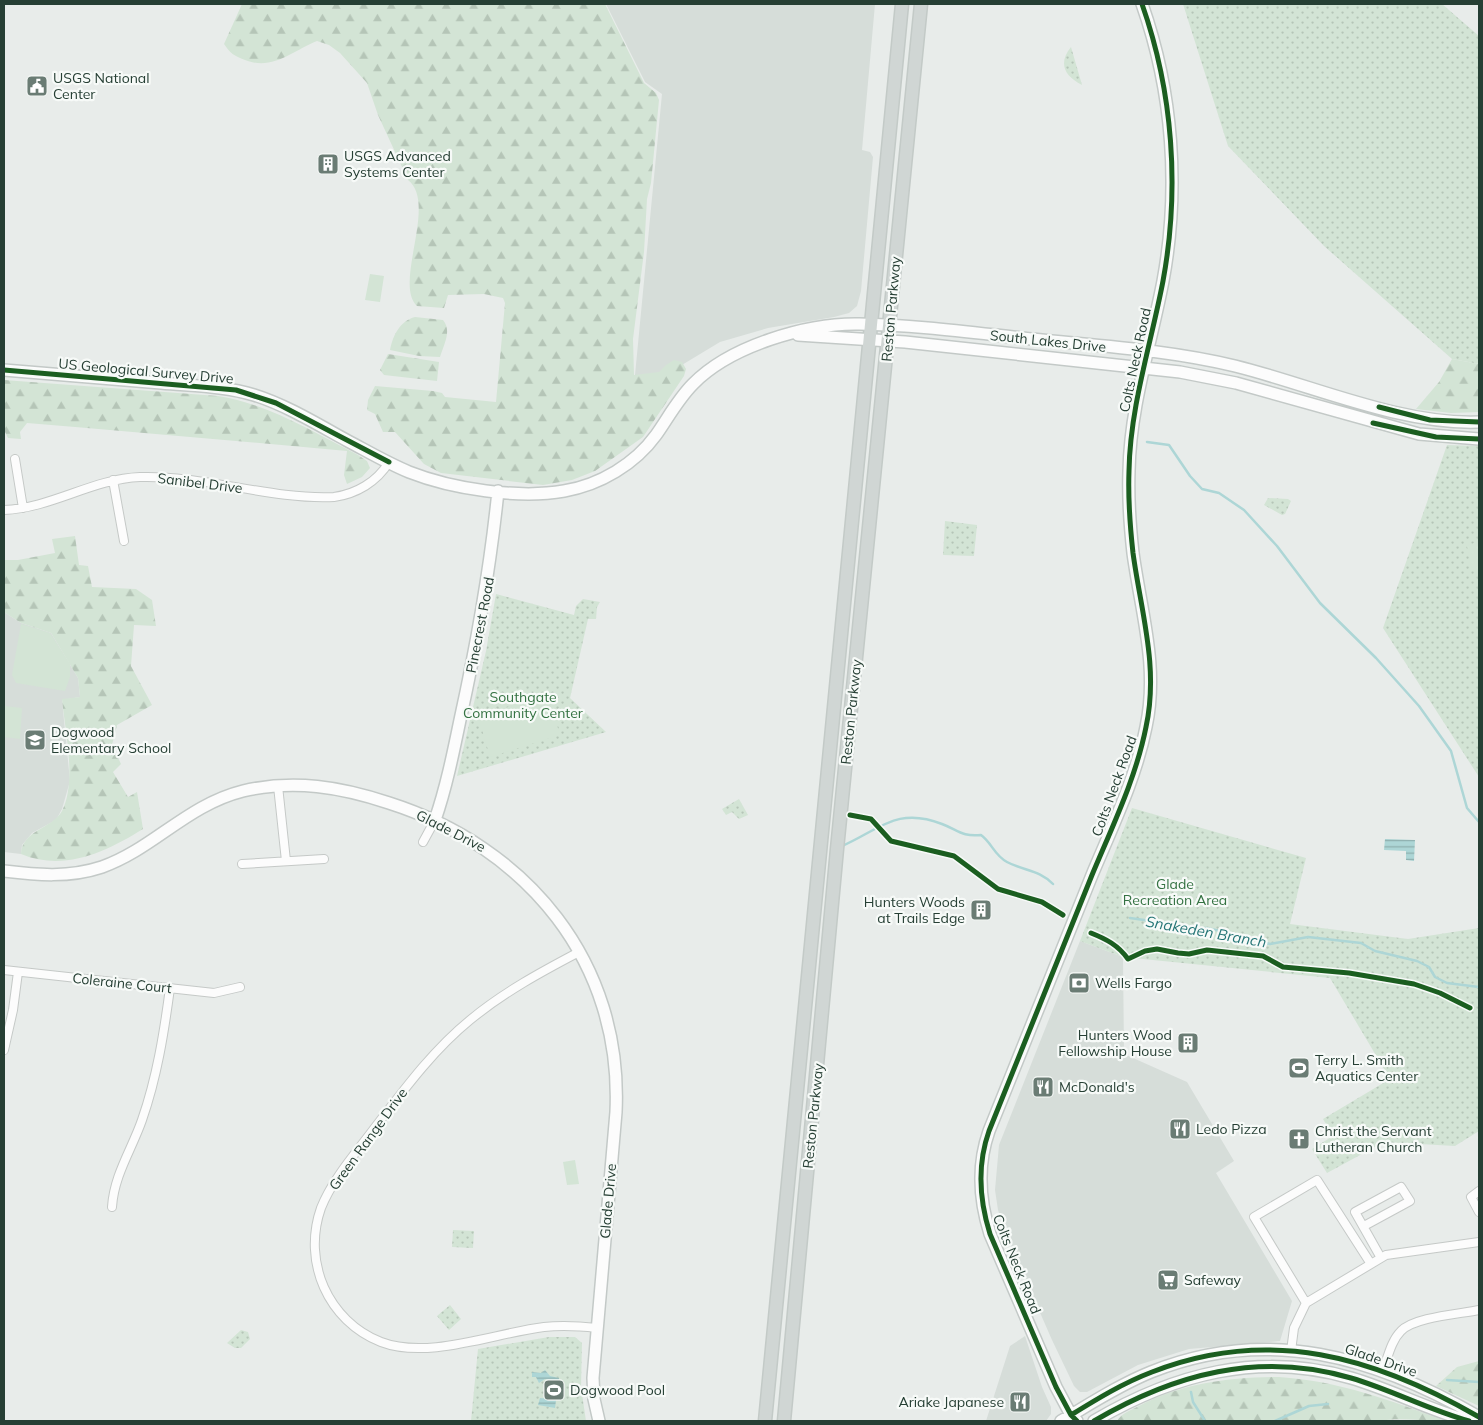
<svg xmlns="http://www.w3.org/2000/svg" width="1483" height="1425" font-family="Mulish,sans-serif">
<defs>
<pattern id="grass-dots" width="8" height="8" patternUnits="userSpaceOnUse" patternTransform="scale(1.25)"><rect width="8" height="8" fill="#d3e4d5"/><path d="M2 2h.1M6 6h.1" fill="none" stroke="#b5c5b7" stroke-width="1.8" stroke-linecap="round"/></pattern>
<pattern id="forest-firs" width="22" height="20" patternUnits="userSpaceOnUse" patternTransform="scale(1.25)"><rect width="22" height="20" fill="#d3e4d5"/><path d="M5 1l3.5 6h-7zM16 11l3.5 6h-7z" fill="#b5c5b7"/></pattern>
<pattern id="water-rules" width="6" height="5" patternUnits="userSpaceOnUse" patternTransform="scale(1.25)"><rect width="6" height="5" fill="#add6d6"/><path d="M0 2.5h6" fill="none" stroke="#8dafae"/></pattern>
</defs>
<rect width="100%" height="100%" fill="#e8ecea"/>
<path fill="#d6ddd9" d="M606,4H875L862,150L870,152L873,157L861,291L857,306L849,313L834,317L768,328L720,342L662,377L635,375L662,94L645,82Z
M4,612L21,623L51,633L78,678L80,697L62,700L70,781L62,809L56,820L32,833L22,845L21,854L4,852Z
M1080,941L1123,957L1124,1054L1187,1082L1234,1161L1216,1173L1292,1301L1280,1341L1189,1349L1138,1365L1087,1392H1080L1074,1386L1052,1340L1007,1237L998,1210L995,1190L999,1145Z
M1025,1336L1042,1387L1051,1407V1414L1046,1421H986L1010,1346Z"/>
<path fill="url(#grass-dots)" d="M1183,4H1442L1479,36V364L1452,359L1443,351L1324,246L1228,146Z
M1071,47L1082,85C1064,76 1058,63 1071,47Z
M1447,445L1479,446V777L1383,628Z
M1268,498L1288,499L1291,501L1285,514L1282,515L1264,505Z
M945,521L977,525L974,556L943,555Z
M496,594L574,615L576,606L583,599L600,602L597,607L596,619H588L570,698L606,732L457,776L486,651Z
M739,799L748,815L739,819L732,812L726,815L722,809Z
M1132,808L1306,858L1290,924L1408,939L1479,928V1131L1455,1146L1384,1142L1327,1173L1312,1149L1333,1136L1323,1119L1390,1079L1330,978L1123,957L1080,941Z
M453,1230L474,1231L473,1248L452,1247Z
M450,1305L461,1319L449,1330L437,1316Z
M241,1330L248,1332L250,1339L241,1348H235L227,1343Z
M549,1337H575L582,1343L581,1387L586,1421H471L478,1349Z"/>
<path fill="url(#forest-firs)" d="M242,4H605L644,83L656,93L659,100L651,183L647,199L644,252L633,339L634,375L659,372L666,365L674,360L682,362L686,369L684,376L643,437L595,471L572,480L543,485L441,473L424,464L395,432H383L375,414L367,410L368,400L375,386L433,391L442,393L445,397L496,402L505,303L503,298L484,294L448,295L444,308L417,306C393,284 438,203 408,180L378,115L367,83L340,53L329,45L317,41C292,51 273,71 245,60C234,56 230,53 224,44Z
M415,317L443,320C452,331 444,344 440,357L419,356L390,350C393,335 400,321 415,317Z
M388,354L439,362L437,381L384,375L380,370Z
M1452,359L1479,364V412L1451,413L1416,409L1439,382Z
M4,380L218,396C269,404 313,432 358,455L367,461L370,468L362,477L347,484L344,475L347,451C240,441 133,432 27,423L20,432L21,439L8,438L4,430Z
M75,536L79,565L88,566L92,587L136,589L152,600L156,626L134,625L131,666L152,705L117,725L112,745L121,764L113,772L128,797L137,792L143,829C106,852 64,872 21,854C22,830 52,829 62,811C77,781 65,732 62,699L80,697L78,678L51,633L21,623L4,612V560H18L55,553L52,539Z
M1479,1361V1406L1436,1386L1457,1367Z
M1279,1377C1339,1381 1390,1400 1445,1421C1423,1421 1400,1417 1378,1421H1117C1122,1413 1131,1410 1139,1406C1182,1383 1231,1377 1279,1377Z"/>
<path fill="#d3e4d5" d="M370,274L384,276L380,302L365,300Z
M1479,541V578L1470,564L1467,546Z
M21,624L50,633L70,664V677L65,691L16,683L12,675Z
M548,695L560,735L490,757L478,716Z
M4,706L22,708L20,739L4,737Z
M575,1160L579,1184L567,1185L563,1162Z"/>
<path fill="url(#water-rules)" d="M1385,839L1415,840L1414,861L1406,860V851L1384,850Z
M545,1370L550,1376L559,1378L555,1408L538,1405L540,1398L549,1399L552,1380L545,1379L539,1383L536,1377H532V1372L541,1373Z"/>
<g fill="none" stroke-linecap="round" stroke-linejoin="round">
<path stroke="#add6d6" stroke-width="2.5" d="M1147,442L1169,445L1190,476L1202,489L1219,493L1244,510L1277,546L1320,603L1376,658L1419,706L1451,751L1467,808L1479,822
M842,846C879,830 897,806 942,824C958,830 962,837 981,835C992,843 994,855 1007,862C1024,871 1040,870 1053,884
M1130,918L1165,923L1181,929L1206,928L1230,933L1270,944L1308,937L1361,943L1375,951L1417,961L1429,967L1435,977L1447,983L1479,987
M1447,1380L1479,1382
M1191,1392L1193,1402L1205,1421
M1275,1421L1309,1406L1328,1404"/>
<g stroke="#c5c9c7" stroke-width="10">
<path id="street" d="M15,459L23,508
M113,480L124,541
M4,510C52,508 92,479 140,477C204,475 271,500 334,497C356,494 377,482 389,462
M278,786L286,861
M423,842L435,820
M242,864L324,859
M579,952C541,972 504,992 470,1020C432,1051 403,1091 373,1130C355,1154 332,1180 321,1208C302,1262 328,1321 381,1342C428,1360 495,1333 544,1327C562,1325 579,1326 597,1328
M4,970L214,993L240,987
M4,1050L13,1010L18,972
M1479,1191L1471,1197L1479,1212
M112,1207C114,1175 132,1149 142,1120C157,1077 164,1033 170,988
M1364,1226L1410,1201L1401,1187L1355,1212L1381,1258
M1306,1303L1254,1217L1317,1180L1371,1264
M1291,1351L1294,1328L1306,1303L1386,1255L1479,1242
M1383,1370C1388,1357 1391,1341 1401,1331C1414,1317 1460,1314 1479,1310"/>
</g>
<g stroke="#c3c9c7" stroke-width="14">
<path id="secondary" d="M798,335L905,342L1180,372L1236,383L1419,434L1479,439
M4,370C56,374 108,379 161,383C192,386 224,386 254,395C286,405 317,424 346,440C367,451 387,463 409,472C452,489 519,499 564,491C600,485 635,464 656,435C668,418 678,399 693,384C730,346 807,323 859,324C917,325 975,333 1032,339C1100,346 1169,350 1235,366C1312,385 1400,425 1479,422
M435,820C446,788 453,754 460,720C477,643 490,570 498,491
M4,871C37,875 69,878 102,867C153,849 187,805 243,791C294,779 341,787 389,803C527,847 623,962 616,1112L593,1378L594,1399L599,1421
M1061,1421C1090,1404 1119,1385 1151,1372C1268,1325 1375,1357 1479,1417
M1077,1421L1071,1415L1056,1387L990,1234C979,1199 977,1165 989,1131C1023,1045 1058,960 1092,875C1112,827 1136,778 1146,727C1159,667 1141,612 1133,553C1130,526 1128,498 1129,471C1130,407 1151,344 1163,281C1180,189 1173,92 1142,4
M1094,1421C1174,1374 1259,1351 1351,1378C1392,1390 1429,1410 1469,1421"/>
</g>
<g stroke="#c3cac7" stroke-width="15">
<path id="primary" d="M765,1421L902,4
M784,1421L837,849L921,4"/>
</g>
<use href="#street" stroke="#fcfcfc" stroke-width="8"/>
<use href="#secondary" stroke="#fcfcfc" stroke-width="11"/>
<use href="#primary" stroke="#d0d6d4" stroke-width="12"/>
<g stroke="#f7faf8" stroke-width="8">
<path id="cycleway" d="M4,370L236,390L276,403L389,462
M1379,407L1430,420L1479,422
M1373,423L1436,437L1479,439
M850,815L871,819L891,841L954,856L998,889L1042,902L1063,915
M1091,933C1106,939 1118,945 1128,959L1145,951L1157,949L1178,953L1189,954L1207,950L1263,956L1283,967L1349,973L1414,984L1440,993L1470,1008
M1071,1415C1097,1399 1123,1383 1152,1372C1269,1326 1375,1357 1479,1417
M1077,1421L1071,1415L1056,1387L990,1234C979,1199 977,1165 989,1131C1023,1045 1058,960 1092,875C1112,827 1136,778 1146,727C1159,667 1141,612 1133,553C1130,526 1128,498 1129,471C1130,407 1151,344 1163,281C1180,189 1173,92 1142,4
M1094,1421C1174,1374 1259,1351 1351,1378C1392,1390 1429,1410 1469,1421"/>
</g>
<use href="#cycleway" stroke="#1b5e20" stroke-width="5"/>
</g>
<defs>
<g id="civic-square" transform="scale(1.125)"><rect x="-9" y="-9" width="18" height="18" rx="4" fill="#6a7c74" stroke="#f7faf8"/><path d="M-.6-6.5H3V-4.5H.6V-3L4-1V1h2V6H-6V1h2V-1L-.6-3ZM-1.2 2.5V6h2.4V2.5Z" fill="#fff"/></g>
<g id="building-square" transform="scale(1.125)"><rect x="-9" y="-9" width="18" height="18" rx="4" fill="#6a7c74" stroke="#f7faf8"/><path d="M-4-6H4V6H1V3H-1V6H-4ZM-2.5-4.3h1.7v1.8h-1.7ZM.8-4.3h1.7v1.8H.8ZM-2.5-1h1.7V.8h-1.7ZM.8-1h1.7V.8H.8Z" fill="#fff"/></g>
<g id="school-square" transform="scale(1.125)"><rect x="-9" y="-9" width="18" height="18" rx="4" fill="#6a7c74" stroke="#f7faf8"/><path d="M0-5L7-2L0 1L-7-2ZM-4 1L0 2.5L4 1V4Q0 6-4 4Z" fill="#fff"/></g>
<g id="bank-square" transform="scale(1.125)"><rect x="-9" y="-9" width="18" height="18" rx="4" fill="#6a7c74" stroke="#f7faf8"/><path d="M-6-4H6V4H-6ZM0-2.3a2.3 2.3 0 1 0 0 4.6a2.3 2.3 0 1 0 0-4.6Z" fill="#fff"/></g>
<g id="stadium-square" transform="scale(1.125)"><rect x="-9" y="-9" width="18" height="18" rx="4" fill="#6a7c74" stroke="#f7faf8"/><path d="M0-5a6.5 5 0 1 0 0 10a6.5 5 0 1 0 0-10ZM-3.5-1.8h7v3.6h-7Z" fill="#fff"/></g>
<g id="restaurant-square" transform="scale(1.125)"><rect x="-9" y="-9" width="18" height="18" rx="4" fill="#6a7c74" stroke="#f7faf8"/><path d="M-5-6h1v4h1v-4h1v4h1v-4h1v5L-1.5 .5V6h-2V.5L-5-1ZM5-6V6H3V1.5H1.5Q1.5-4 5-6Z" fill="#fff"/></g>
<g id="church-square" transform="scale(1.125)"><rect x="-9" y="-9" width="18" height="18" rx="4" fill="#6a7c74" stroke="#f7faf8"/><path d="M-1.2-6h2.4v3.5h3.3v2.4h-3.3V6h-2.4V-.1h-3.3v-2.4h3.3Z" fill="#fff"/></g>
<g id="supermarket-square" transform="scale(1.125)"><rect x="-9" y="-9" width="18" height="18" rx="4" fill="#6a7c74" stroke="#f7faf8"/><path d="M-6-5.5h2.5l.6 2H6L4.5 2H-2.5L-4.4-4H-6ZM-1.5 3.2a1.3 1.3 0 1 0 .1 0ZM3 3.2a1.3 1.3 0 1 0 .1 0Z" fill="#fff"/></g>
</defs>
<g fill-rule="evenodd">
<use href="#civic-square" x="37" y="86"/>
<use href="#building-square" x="328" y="164"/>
<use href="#school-square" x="35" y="740"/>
<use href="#building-square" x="981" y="910"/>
<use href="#bank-square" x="1079" y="983"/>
<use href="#building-square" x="1188" y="1043"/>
<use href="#stadium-square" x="1299" y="1068"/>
<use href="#restaurant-square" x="1043" y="1087"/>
<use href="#restaurant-square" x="1180" y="1129"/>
<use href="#church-square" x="1299" y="1139"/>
<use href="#supermarket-square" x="1168" y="1280"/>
<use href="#stadium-square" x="554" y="1390"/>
<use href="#restaurant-square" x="1020" y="1402"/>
</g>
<g text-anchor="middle" stroke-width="4.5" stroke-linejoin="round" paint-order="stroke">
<g font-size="14" fill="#263f34" stroke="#f7faf8" text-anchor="start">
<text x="53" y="83">USGS National<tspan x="53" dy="16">Center</tspan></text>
<text x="344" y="161">USGS Advanced<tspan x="344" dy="16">Systems Center</tspan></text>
<text x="51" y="737">Dogwood<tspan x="51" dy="16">Elementary School</tspan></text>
<text x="965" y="907" text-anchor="end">Hunters Woods<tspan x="965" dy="16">at Trails Edge</tspan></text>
<text x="1095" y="988">Wells Fargo</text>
<text x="1172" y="1040" text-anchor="end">Hunters Wood<tspan x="1172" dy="16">Fellowship House</tspan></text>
<text x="1315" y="1065">Terry L. Smith<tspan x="1315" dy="16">Aquatics Center</tspan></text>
<text x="1059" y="1092">McDonald's</text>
<text x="1196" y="1134">Ledo Pizza</text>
<text x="1315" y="1136">Christ the Servant<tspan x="1315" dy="16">Lutheran Church</tspan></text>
<text x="1184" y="1285">Safeway</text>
<text x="570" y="1395">Dogwood Pool</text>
<text x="1004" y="1407" text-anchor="end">Ariake Japanese</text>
</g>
<g font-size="14" fill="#263f34" stroke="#f7faf8">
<text transform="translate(891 309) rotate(-85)" y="5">Reston Parkway</text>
<text transform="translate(1048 341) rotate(6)" y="5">South Lakes Drive</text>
<text transform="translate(1135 360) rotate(-78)" y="5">Colts Neck Road</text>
<text transform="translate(146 371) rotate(5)" y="5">US Geological Survey Drive</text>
<text transform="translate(200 483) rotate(7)" y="5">Sanibel Drive</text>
<text transform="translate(480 625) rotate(-79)" y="5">Pinecrest Road</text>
<text transform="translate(851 712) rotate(-84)" y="5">Reston Parkway</text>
<text transform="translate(1114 786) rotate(-70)" y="5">Colts Neck Road</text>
<text transform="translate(451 831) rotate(27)" y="5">Glade Drive</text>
<text transform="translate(122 983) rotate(6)" y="5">Coleraine Court</text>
<text transform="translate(813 1116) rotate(-84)" y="5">Reston Parkway</text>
<text transform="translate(368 1139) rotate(-54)" y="5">Green Range Drive</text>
<text transform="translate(608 1201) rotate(-85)" y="5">Glade Drive</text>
<text transform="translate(1017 1264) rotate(68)" y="5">Colts Neck Road</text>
<text transform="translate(1381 1360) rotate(19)" y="5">Glade Drive</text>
</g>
<g font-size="14" fill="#347242" stroke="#f7faf8">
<text x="523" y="702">Southgate<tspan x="523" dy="16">Community Center</tspan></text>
<text x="1175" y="889">Glade<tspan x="1175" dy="16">Recreation Area</tspan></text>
</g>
<g font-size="15" font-style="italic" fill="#257576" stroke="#f7faf8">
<text transform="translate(1206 932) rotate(10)" y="5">Snakeden Branch</text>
</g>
</g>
<rect width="1483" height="1425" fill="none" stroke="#263f34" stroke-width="10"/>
</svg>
